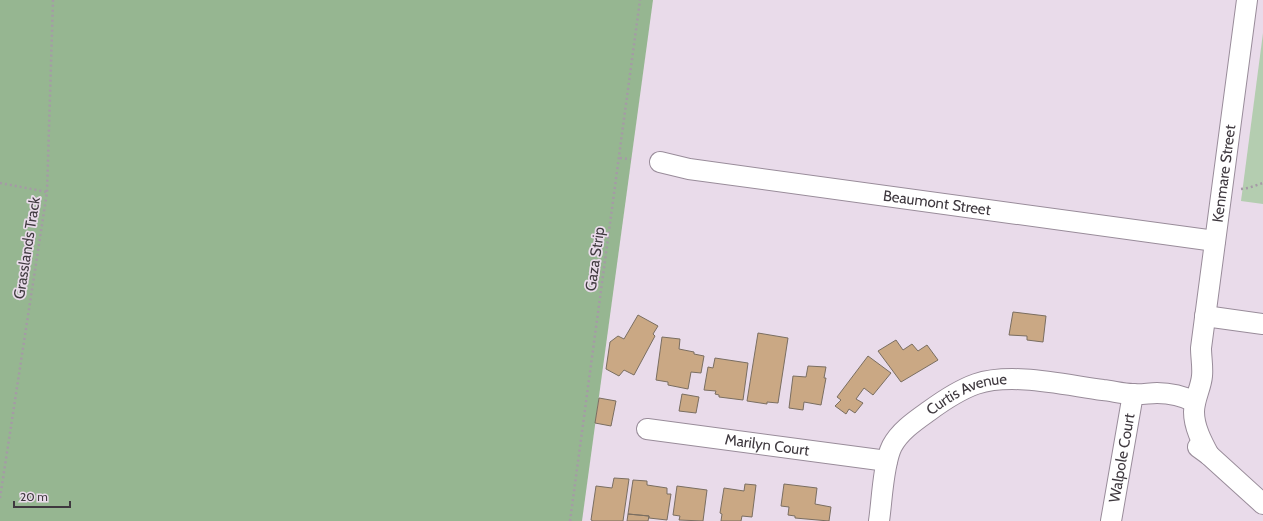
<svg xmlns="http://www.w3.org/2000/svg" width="1263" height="521" font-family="Cabin,sans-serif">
<rect width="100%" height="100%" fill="#e9dbea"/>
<path fill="#b4cdb0" d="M1263,33V204L1241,201Z"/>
<path fill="#96b691" d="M0,0H653L582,521H0Z"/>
<path fill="#caa884" stroke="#7a6e61" d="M1013,312L1046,316L1043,342L1027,340V336L1009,335Z
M638,315L658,326L653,334L655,336L634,375L624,370L619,376L606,369L610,342L618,336L624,339Z
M758,333L788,338L778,403L767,402V404L747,401Z
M662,337L680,339L679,349L694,352V354L704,356L701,373L691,372L688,389L668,385V382L656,380Z
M896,340L903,350L912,344L918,351L927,345L938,360L901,382L878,351Z
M868,356L891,373L873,395L864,388L856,399L863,403L855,413L849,409L846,414L835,406L841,400L837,397Z
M715,358L748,363L743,400L719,397V395L715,394L716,391L704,390L708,367L713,368Z
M808,366L826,367L824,378H826L821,405L804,402L803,410L789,408L793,376L806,377Z
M682,394L699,397L696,413L679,411Z
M599,398L616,401L611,426L595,423Z
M614,478L629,479L623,521H593L591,520L596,486L612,488Z
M633,480L647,481V485L667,488V494H671L667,520L649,518V516L628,514Z
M745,484L756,485L752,517L742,516L741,521H721L722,514L720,513L724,488L744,491Z
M784,484L817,488L815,504L831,507L829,521L795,518V516L788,515L789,507L781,506Z
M677,486L707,490L703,521L679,520L680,516L673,515Z
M628,514L649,516L648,521H627Z"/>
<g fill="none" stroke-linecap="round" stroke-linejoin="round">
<g stroke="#998c9a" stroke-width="22">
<g id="minor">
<path id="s1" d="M660,162L689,169L1215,241"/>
<path d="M1205,316L1263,324"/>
<path id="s2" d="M647,429L887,461"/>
<path d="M1198,447L1209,455L1263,504"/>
<path id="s3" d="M1209,455C1202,442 1194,427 1194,412C1194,399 1201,388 1202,376C1203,367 1201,357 1201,348L1247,0"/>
<path id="s4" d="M879,521C882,501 883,464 892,446C900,431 915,421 929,411C944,400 959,390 976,384C1012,372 1065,385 1103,390C1113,391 1123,394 1133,394C1141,395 1149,393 1157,393C1171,393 1183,396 1195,402"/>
<path id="s5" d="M1111,521L1133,394"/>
</g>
</g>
<path stroke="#a59aa6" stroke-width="2.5" stroke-dasharray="2 3" stroke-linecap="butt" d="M620,158L631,159
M0,183L47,192
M1241,189L1248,188L1263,183
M0,498L47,192L53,0
M570,521L640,0"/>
<use href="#minor" stroke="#fff" stroke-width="20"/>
</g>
<g text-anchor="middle" stroke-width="3.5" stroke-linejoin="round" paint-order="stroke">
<g font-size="15" fill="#3f393f" stroke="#e9dbea">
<text dy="5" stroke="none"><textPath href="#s3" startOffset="287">Kenmare Street</textPath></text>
<text dy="5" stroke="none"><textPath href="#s1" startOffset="280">Beaumont Street</textPath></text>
<text transform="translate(27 248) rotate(-81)" y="5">Grasslands Track</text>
<text transform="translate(595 259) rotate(-82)" y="5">Gaza Strip</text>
<text dy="5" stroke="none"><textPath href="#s4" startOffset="170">Curtis Avenue</textPath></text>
<text dy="5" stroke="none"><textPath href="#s2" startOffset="121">Marilyn Court</textPath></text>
<text dy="5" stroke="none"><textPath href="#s5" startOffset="64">Walpole Court</textPath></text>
</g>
</g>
<path d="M14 501v6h56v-6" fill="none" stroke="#3f393f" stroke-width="2"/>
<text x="20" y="501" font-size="12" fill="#3f393f" stroke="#e9dbea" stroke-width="3" paint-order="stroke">20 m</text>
</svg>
